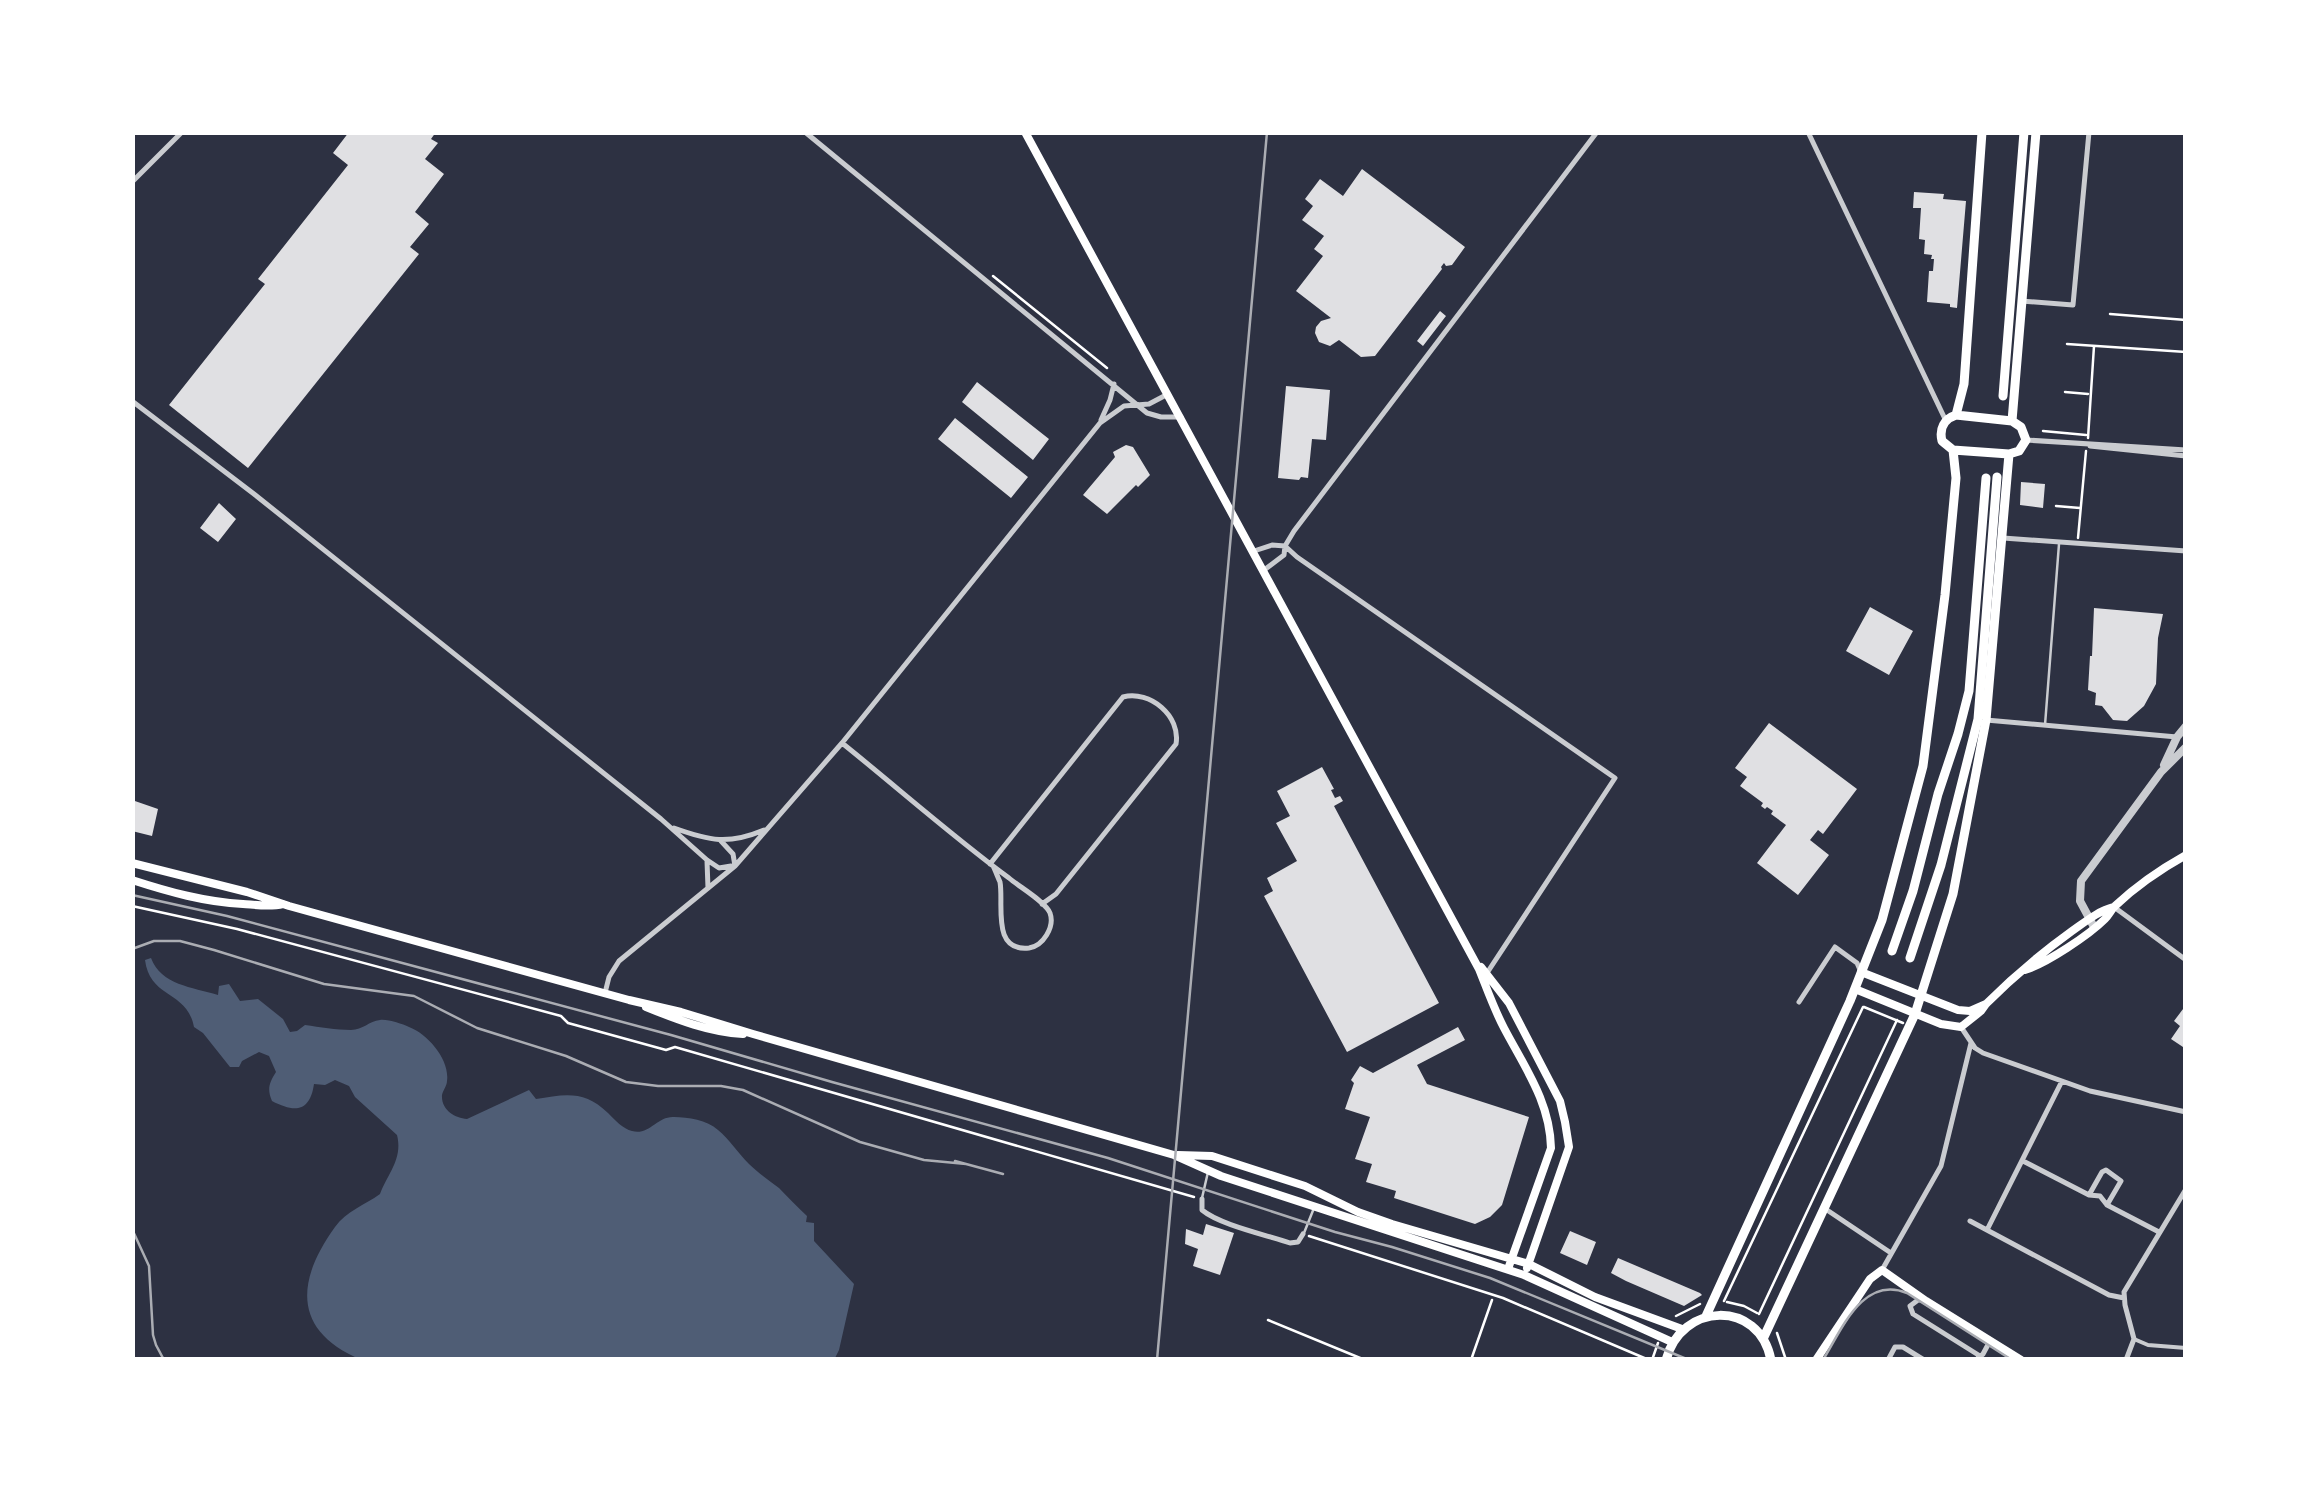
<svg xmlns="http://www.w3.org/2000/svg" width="2318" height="1492" font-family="'Roboto Condensed',sans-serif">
<rect width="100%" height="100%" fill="#2d3142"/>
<path fill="#4f5d75" d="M151,958C161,985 192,987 218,995L219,986L229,984L240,1001L258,999L283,1019L290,1032L297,1031L305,1025C320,1027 336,1030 351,1030C363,1030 369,1021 380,1020C388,1019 402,1024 409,1027C428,1034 450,1060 447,1081C447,1086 443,1090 442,1095C441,1110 455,1118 467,1119L529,1090L536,1099C565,1094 585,1090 608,1113C615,1120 623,1129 632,1131C649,1136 657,1116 674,1117C688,1117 707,1120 718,1130C729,1139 738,1153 749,1164C758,1173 769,1180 779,1188C788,1197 797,1207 807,1216L806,1222L814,1223V1241L854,1284L839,1350L834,1360H362C292,1331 296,1281 335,1227C346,1211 365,1205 380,1194C388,1173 403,1159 397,1135L355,1097L349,1086L335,1080L325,1085L314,1084C310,1112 295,1113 272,1101C267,1089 269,1083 276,1072L269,1056L259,1052L242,1061L239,1067H230L203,1033L194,1027C187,990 150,999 145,960Z"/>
<path fill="#e0e0e3" d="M349,132H436L431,139L438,143L425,159L444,174L415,212L429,224L410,247L419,254L248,468L169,405L265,284L258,279L348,165L333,153Z
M1362,169L1465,247L1452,265L1446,266L1444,263L1441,267L1442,269L1375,356L1361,357L1339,340L1330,346L1319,342L1315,333L1316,327L1321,321L1331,318L1296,291L1323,256L1314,249L1324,236L1302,220L1313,206L1305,199L1320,179L1343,196Z
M1914,192L1944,194L1943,199L1966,201L1957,308L1950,307V304L1927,302L1929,271H1933L1934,259H1931L1932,255L1924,254L1925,240L1919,239L1921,208H1913Z
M1440,311L1446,316L1423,346L1417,341Z
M977,382L1049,439L1033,460L962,402Z
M1286,386L1330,390L1326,440L1312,439L1308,478L1301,477L1299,480L1278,478Z
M955,418L1028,477L1011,498L938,439Z
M1126,445L1133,447L1150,475L1138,487L1136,485L1107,514L1083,495L1115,457L1113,452Z
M2021,482L2045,484L2043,508L2020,505Z
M219,503L236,519L218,542L200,528Z
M1870,607L1913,631L1889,675L1846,651Z
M2094,608L2163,614L2158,638L2156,684L2144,706L2127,721L2113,720L2102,706L2095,705L2096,693L2088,690L2090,656H2092Z
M1769,723L1857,789L1823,834L1818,830L1810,840L1829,855L1798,895L1757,863L1786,825L1771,814L1773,811L1767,807L1765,809L1761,806L1763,803L1740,786L1747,777L1735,768Z
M1322,767L1334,789L1331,790L1335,798L1340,796L1343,801L1334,806L1439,1003L1347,1052L1264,896L1273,891L1267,878L1297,861L1276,823L1290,816L1277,791Z
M132,800L158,809L152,836L132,831Z
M2186,1005V1049L2171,1039L2180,1026L2174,1021Z
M1458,1027L1465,1040L1417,1065L1427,1084L1529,1117L1502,1205L1490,1217L1475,1224L1394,1198L1396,1191L1366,1182L1372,1164L1355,1159L1370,1117L1345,1109L1354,1083L1351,1080L1360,1066L1373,1073Z
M1206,1224L1234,1233L1220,1275L1193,1266L1198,1249L1185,1244L1186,1229L1203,1235Z
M1570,1231L1596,1242L1587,1265L1560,1253Z
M1618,1258L1700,1293L1702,1295L1684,1306L1626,1281L1611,1273Z"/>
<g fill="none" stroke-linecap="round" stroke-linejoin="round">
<path stroke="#fff" stroke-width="2.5" d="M993,276L1107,368
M2110,314L2186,320
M2067,344L2186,352
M2065,392L2088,394
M2043,431L2086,435
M2088,438L2094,346
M2056,506L2080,508
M2078,538L2086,451
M132,906L237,929L561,1016L568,1023L666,1050L675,1047L1194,1197
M1864,1007L1903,1023
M1309,1236L1503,1298L1649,1360
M1724,1301L1863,1007
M1727,1302L1744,1306L1757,1313
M1759,1314L1897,1020
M1676,1316L1700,1304
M1268,1320L1365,1360
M1777,1333L1786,1360
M1471,1360L1492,1300
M1652,1360L1658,1343"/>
<path stroke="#caccd0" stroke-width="2.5" d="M2045,725L2059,544
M1202,1198L1208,1172
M1304,1233L1314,1208"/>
<path stroke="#caccd0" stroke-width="4" d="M2134,1339L2148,1345L2186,1348"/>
<path stroke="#caccd0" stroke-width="5" d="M805,132L1147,413L1161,417H1181
M1808,132L1946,421
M132,182L182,132
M2021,301L2073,305L2089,132
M132,401L254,494L661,819L707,860L719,868L731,866
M1101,420L1110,400L1114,384
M2026,440L2186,450
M2090,446L2186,456
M2003,538L2186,551
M1285,546L1297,557L1615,778L1487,973
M1254,551L1272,545L1285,546
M1264,570L1284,555L1285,546L1294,531L1597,132
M1986,720L2177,737
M842,743C898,788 952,836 1009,878C1018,886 1046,902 1050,913C1055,927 1043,946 1029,948C991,952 1004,904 1000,882C999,880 995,870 994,868
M674,828C710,841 728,845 764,830
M721,841L733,854L735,866
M707,861L708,888
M990,864L1123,697C1150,690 1181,716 1176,744L1056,894L1042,904
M2114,907L2186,960
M605,993L609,977L619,961L735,866L842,743L1100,423L1124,406L1149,404L1168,394
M1799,1002L1835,947L1857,963L1861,972
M1961,1027L1975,1048L1983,1053L2090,1091L2186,1112
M2023,1161L2089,1195L2100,1196L2107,1205L2159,1232
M2089,1195L2102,1172L2106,1170L2121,1181L2107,1205
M1202,1199V1210C1220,1225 1267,1235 1290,1243L1298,1242L1303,1234
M1824,1208L1891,1253
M1970,1221L2109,1295L2124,1298
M1987,1230L2062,1081
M1882,1270L1941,1166L1971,1043
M1922,1300H1918L1910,1306L1913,1314L1980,1356
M1888,1360L1895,1347H1903L1924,1360
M1976,1360L1983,1354L1990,1341
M2126,1360L2134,1339L2125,1305L2124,1292L2186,1189"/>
<path stroke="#caccd0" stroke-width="8" d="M2164,765L2177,737L2186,726
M2094,927L2080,901L2081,881L2161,772L2186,747"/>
<path stroke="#fff" stroke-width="8" d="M1025,132L1479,969C1487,989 1494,1009 1504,1028C1525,1068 1550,1102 1551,1148L1508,1269
M132,863L247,892L289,906L629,1000L681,1012L753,1034L1174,1155L1221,1176L1524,1275L1672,1342
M132,880C169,892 205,902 243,904C257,905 270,907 283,904
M1481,967L1509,1003L1560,1101L1565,1122L1569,1147L1527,1268
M2025,970C2047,963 2089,935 2105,919C2109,915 2111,910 2115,906C2135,887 2161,869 2186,855
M1861,972L1958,1010L1970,1011L1986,1004
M1855,989L1941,1024L1961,1027L1981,1011L1986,1004C2014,976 2040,954 2072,931C2085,922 2098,911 2114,907
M646,1007C678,1020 709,1032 743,1034
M1178,1155L1212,1156L1305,1186L1358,1212L1392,1224L1529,1264L1595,1297L1682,1329
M1816,1360L1870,1279L1882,1270L1926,1301L2021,1360"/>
<path stroke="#fff" stroke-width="9" d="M1956,415L2012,421
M2012,421L2036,132
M1953,450L2009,454
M2009,454L2019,451L2026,440L2021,427L2012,421
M1706,1316L1850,1001L1882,920L1923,766L1945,595L1956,478L1953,450L1942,441C1939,429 1944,419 1956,415L1964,384L1982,132
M1763,1339L1915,1014L1953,894L1986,720L2009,454
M1666,1360C1681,1302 1759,1299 1771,1360"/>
<path stroke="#fff" stroke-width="9" d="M2003,396L2024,132
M1892,951L1913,891L1938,794L1958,734L1969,691L1986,478
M1910,958L1941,865L1978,719L1997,477"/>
<path stroke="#abadb3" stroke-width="2.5" d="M132,895L227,916L671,1035L832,1082L1108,1158L1335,1232L1392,1247L1490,1278L1689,1360
M1823,1360C1842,1329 1863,1275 1907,1293L2012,1360"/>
<path stroke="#abadb3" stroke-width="2.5" d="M132,949L154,941H180L214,950L324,984L414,996L477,1028L566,1056L626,1082L658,1086H721L743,1090L860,1142L924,1160L966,1164
M955,1161L1003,1174
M132,1229L149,1266L153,1335L156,1345L164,1360
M1157,1360L1267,132"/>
</g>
<rect width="2318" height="1492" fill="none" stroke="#ffffff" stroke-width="270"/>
</svg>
